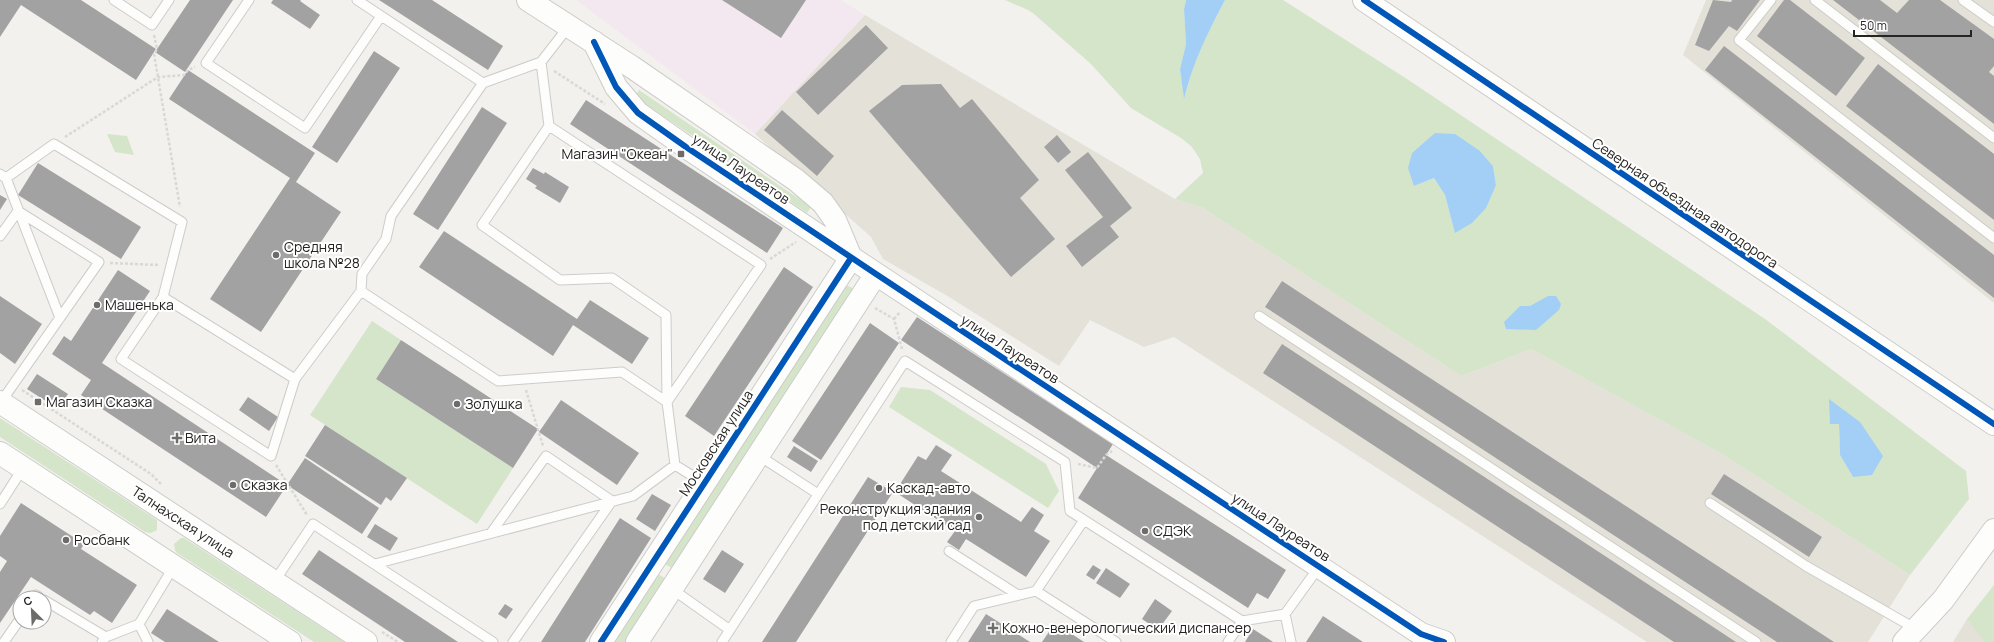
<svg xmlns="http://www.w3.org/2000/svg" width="1994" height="642" font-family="Manrope,sans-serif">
<rect width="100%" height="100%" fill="#f2f1ed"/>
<path fill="#f3e8f0" d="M576,0H841L865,15L755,134Z"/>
<path fill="#e4e1d8" d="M1706,0H1994V303L1683,55Z
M865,15L1175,199L1203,208L1461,376L1531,349L1722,454L1910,575L1868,642H1647L1174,337L1144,347L1090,320L1059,366L949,297L883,259L871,237L755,134Z
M1967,619L1994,639V642H1953Z"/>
<path fill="#d5e5ca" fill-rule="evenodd" d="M1005,0H1186L1184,9L1186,44L1180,69L1184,98L1189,75L1210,28L1225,0H1283L1407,79L1765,319L1966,471L1969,499L1910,575L1722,454L1531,349L1461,376L1203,208L1175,199L1203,173L1200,159L1192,147L1181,138L1131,108L1091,64L1034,14L1028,10ZM1480,151L1493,166L1496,185L1455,232L1445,195L1434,178L1414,186ZM1839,424L1853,477L1840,455Z
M639,90L811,207L807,213L635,97Z
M107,134L127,136L134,155L115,152Z
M844,285L851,287L853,290L677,571L663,563Z
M372,321L401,340L376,379L513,468L477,524L310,415Z
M901,387L930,390L1046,464L1059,491L1048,508L889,407Z
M0,418L157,520V530L151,533L145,532L0,437Z
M181,538H184L344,642H314L177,553L175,550L174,544Z
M656,573L670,581L631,642H611Z
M1994,585V642H1985L1967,619Z"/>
<path fill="#a3cff6" d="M1186,0H1225C1208,32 1192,64 1184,99L1180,69L1186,44L1184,9Z
M1435,133L1455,134L1480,151L1493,166L1496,185L1486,208L1472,223L1455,233L1445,195L1434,178L1414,186L1408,168L1412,153Z
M1548,296H1556L1561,304L1559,310L1536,330L1506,329L1504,322L1520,306H1530Z
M1829,399L1860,422L1883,456L1872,475L1853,477L1840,455L1839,424H1830Z"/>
<path fill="#a3a2a2" d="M0,0H81L156,49L136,80L21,5L0,37Z
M190,0H233L185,72L155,52Z
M273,0H301L300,1L320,15L310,29L271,3Z
M379,0H432L503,46L488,70Z
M722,0H806L781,38Z
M1713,0L1731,2L1732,0H1760L1737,31L1729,26L1709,51L1695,45Z
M1784,0H1790L1865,58L1836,96L1757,36Z
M1833,0H1880L1897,13L1909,0H1940L1994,39V66L1989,72L1994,76V124Z
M866,25L888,48L818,115L796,92Z
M1724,46L1994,255V298L1705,70Z
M374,51L400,68L337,163L312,147Z
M1878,64L1994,154V220L1846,106Z
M188,70L315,153L296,182L341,212L261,332L210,299L290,178L169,99Z
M941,84L960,108L972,99L1039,180L1020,198L1055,239L1011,277L869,111L902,85Z
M586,100L783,228L767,253L570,124Z
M482,107L507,123L438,230L413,214Z
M782,110L834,156L817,176L764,130Z
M1057,135L1071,152L1058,163L1044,147Z
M1088,152L1132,208L1110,226L1119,237L1082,267L1066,246L1103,217L1065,170Z
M38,163L141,227L121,259L18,195Z
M533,168L544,174L545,172L569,187L560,203L535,188L537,186L526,179Z
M0,195L7,199L0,210Z
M444,231L577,319L590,300L649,338L632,364L573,325L553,356L419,267Z
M784,267L813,287L714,436L685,416Z
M118,270L150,291L102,363L287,485L266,517L81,395L91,380L52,354L64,336L71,341Z
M1282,281L1352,327L1834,642H1777L1265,307Z
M0,296L42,324L15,364L0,353Z
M917,317L1113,444L1106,455L1286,570L1268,599L1257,593L1248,608L1078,498L1097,468L901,340Z
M870,323L899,343L821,460L792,441Z
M401,340L538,429L513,468L376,379Z
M1282,344L1736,642H1674L1263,373Z
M37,374L68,394L58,409L27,389Z
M248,397L278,417L269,431L239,410Z
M561,400L639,453L617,485L539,432Z
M325,425L407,478L391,501L386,497L381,505L305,456Z
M936,445L952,455L941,471L1021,522L1032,507L1044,515L1034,531L1050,541L1026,577L966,539L959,550L947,542L955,531L895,492L918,456L926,460Z
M794,446L818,461L811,472L787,457Z
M305,458L379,508L362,534L287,485Z
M1724,474L1822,537L1809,557L1711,494Z
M868,477L893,492L796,642H762Z
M652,494L671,505L655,531L636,519Z
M21,503L84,544L81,549L137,585L112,623L94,611L90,615L31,577L0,623V572L7,561L0,556V536Z
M620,518L651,538L585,642H541Z
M375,524L398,538L390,551L367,537Z
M319,550L458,642H405L302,574Z
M722,550L744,564L725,593L703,579Z
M1093,565L1101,570L1094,580L1086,575Z
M1106,568L1130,584L1120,598L1096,583Z
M1155,599L1172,611L1158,630L1142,619Z
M505,604L513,609L506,619L498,614Z
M167,609L219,642H165L151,633Z
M986,614L1030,642H968Z
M1323,616L1363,642H1306Z
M1055,623L1084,642H1042Z
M1253,629L1273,642H1245Z"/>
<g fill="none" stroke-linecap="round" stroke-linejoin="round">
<g stroke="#cdccc9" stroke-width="11">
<path id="lane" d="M114,0L152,25L169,0
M249,0L206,63L305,128L381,16
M357,0L483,83
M1771,0L1739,40L1994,238
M1815,0L1994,138
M1963,0L1994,22
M541,62L549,126L482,225L560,280L612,278L666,315L667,402
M549,126L761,265L667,402
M0,174L6,178L60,318
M6,178L54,144L182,222L163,297L121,359L271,456L295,379L163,297
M0,236L18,211L99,262L1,402
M361,291L362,274L386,239L391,216L483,83L541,62L569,26
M1259,316L1756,642
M295,379L361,291L498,381L622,372L667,402L675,465
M758,455L818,494
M1710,503L1806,566L1916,629
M0,504L23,468
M491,533L546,456L612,501L513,642
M949,551L1018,595
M375,564L633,496L675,465L704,483
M274,582L313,524L493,642
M672,589L730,630
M1036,591L1116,642
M34,598L36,595L40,598
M44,600L106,637
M1285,614L1291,642
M139,624L148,642
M4,642L20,619
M102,642L106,637L139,624L174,566
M722,642L905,361L1065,462L1070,511L1242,621L1285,614L1319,567
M951,642L974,606L1036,591L1084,520
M1228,642L1242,621"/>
</g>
<g stroke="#cdccc9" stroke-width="24">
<path id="secondary" d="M528,0L632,67L796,180L823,203L835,220L851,258
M1364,0L1994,424
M594,42L616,87L638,113L686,147L876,274L1421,634L1444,642
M0,402L366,642
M0,453L290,642
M601,642L851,258
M637,642L876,274
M1904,642L1943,600L1994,530"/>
</g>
<path stroke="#d8d8d6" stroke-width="2.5" stroke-dasharray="3 2" stroke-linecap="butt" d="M154,35L157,49L154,54L180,207
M554,71L605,104
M65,137L158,77L184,75L188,70L195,67
M770,259L796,242
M110,263L159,265
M875,308L894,319L902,349
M894,319L900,312
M22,390L151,474L162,485
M526,390L543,446
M1078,464L1097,468L1106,455L1112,451
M276,465L307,515
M382,632L398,642"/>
<use href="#lane" stroke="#fdfdfc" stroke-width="9"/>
<use href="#secondary" stroke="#fdfdfc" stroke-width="22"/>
<g stroke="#fff" stroke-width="8">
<path id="cycleway" d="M1364,0L1994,424
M594,42L616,87L638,113L686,147L876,274L1421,634L1444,642
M601,642L851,258"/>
</g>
<use href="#cycleway" stroke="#0057b8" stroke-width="6"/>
</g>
<g fill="#6d6c68" stroke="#fff" stroke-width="1.5">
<rect x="677" y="150" width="8" height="8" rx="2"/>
<circle cx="276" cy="255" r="4"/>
<circle cx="97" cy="305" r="4"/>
<rect x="34" y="398" width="8" height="8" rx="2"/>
<circle cx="457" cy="404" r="4"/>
<path d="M175 432h4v4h4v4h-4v4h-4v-4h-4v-4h4z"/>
<circle cx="233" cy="485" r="4"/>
<circle cx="879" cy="488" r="4"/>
<circle cx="979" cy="517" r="4"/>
<circle cx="1145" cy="531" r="4"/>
<circle cx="66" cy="540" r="4"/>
<path d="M991 622h4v4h4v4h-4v4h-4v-4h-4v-4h4z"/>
</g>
<g text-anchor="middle" stroke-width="4" stroke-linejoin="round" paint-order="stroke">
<g font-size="14" fill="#252421" stroke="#fff" text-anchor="start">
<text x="673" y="159" text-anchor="end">Магазин "Океан"</text>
<text x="284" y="252">Средняя<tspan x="284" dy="16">школа №28</tspan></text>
<text x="105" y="310">Машенька</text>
<text x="46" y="407">Магазин Сказка</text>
<text x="465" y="409">Золушка</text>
<text x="185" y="443">Вита</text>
<text x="241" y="490">Сказка</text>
<text x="887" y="493">Каскад-авто</text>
<text x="971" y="514" text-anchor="end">Реконструкция здания<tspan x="971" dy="16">под детский сад</tspan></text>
<text x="1153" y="536">СДЭК</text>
<text x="74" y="545">Росбанк</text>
<text x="1002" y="633">Кожно-венерологический диспансер</text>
</g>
<g font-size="14" fill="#252421" stroke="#fff">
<text transform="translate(741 169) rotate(34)" y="5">улица Лауреатов</text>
<text transform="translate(1685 203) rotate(34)" y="5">Северная объездная автодорога</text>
<text transform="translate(1010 349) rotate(33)" y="5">улица Лауреатов</text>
<text transform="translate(716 443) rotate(-57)" y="5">Московская улица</text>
<text transform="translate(183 522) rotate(33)" y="5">Талнахская улица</text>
<text transform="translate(1281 527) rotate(33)" y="5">улица Лауреатов</text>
</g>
</g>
<g transform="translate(32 610) rotate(336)"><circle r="19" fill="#ffffff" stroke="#a8a7a6"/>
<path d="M0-3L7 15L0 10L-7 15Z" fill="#6d6c68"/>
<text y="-6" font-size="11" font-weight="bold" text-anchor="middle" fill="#252421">С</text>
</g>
<path d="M1854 30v6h117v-6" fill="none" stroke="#252421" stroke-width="2"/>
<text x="1860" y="30" font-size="12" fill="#252421" stroke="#ffffff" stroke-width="3" paint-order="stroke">50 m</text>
</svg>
